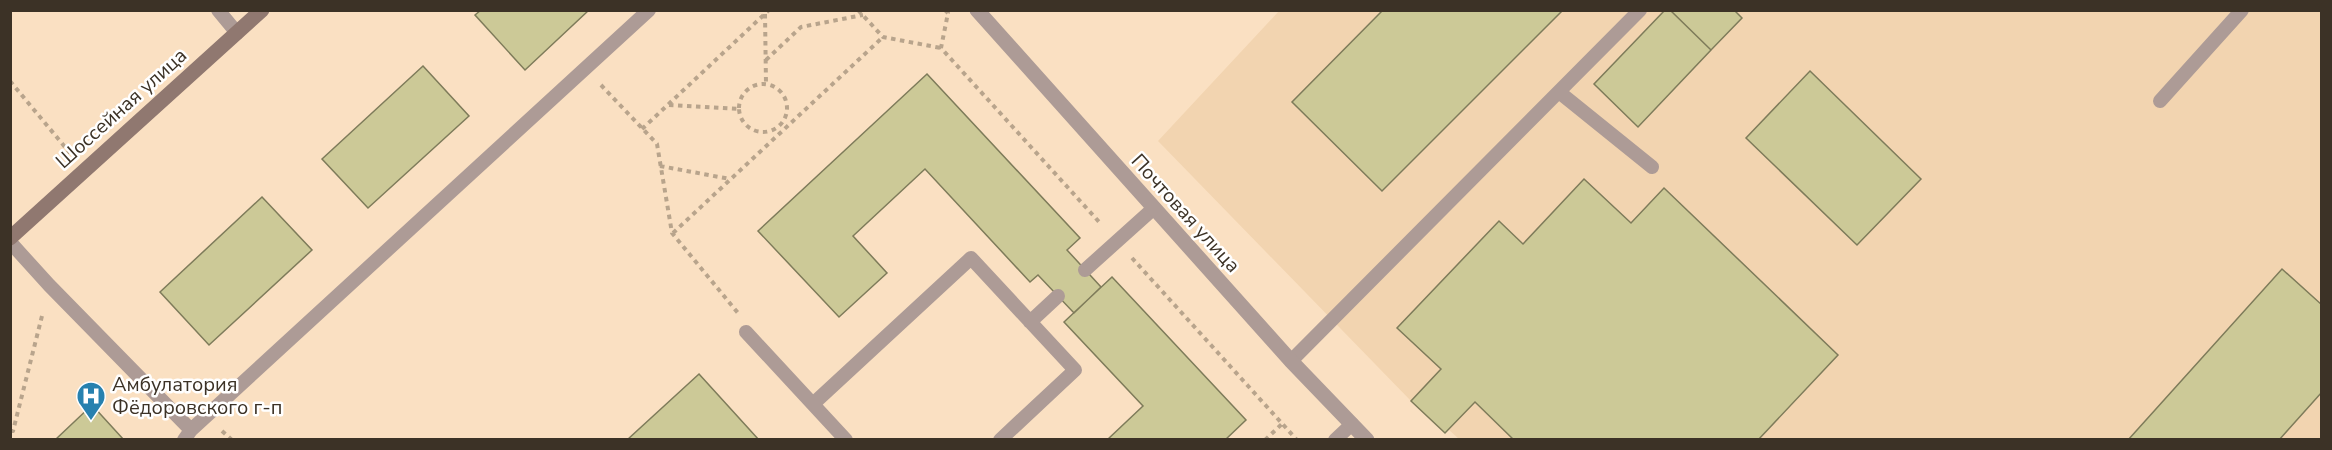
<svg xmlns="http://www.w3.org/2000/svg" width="2332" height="450" font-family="'Nunito Sans',sans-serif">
<rect width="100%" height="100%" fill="#fae0c2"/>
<path fill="#f2d4b0" d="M1279,11H2321V439H1459L1449,430L1445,433L1411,401L1158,141Z"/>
<path fill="#ccc997" stroke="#7e7b5a" stroke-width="1.5" d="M481,10H589L525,70L475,15Z
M1383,10H1563L1382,191L1292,102Z
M1665,10H1670L1711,50L1638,127L1594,84Z
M1670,10H1734L1742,18L1711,50Z
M423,66L469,116L368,208L322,159Z
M1810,71L1921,179L1857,245L1746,138Z
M927,74L1080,238L1067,250L1101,287L1074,313L1038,275L1030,282L925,169L853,236L887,273L839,317L758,231Z
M1584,179L1631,223L1664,188L1838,355L1758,440H1514L1475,402L1445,433L1411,401L1441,369L1397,328L1499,221L1523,244Z
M262,197L312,250L209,345L160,292Z
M2282,269L2322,305V392L2279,440H2128Z
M1112,277L1246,420L1225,440H1107L1143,406L1064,322Z
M699,374L759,440H627Z
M92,405L124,440H55Z"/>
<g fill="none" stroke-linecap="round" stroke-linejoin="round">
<path stroke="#b8a48c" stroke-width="4" stroke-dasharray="4.5 4.5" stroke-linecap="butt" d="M858,10L883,37L941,48
M945,10L948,13L941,48L1101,224
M765,14L766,84
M766,60L801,27L863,15
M10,81L70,153
M739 108a24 24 0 1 1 48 0a24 24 0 1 1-48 0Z
M601,85L657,144L672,233L738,313
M669,105L739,109
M642,129L769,10
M660,166L730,179
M673,233L883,37
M1132,258L1297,440
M10,431H13L43,312
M222,431L232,440
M1265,440L1283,423"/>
<path stroke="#ad9b96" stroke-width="14" d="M218,10L237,33
M1559,92L1652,167
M2160,101L2242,10
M10,242L49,285L191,430
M1085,270L1154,208
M1030,322L1058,296
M746,332L846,440
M1291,361L1640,10
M813,404L971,258L1075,370L1000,440
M184,440L191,430L649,10
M1335,440L1352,424"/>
<path stroke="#ad9b96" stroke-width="15" d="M977,10L1291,361L1367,440"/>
<path stroke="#907870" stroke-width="15" d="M10,238L262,10"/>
</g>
<defs>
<g id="hospital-pin" transform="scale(1.5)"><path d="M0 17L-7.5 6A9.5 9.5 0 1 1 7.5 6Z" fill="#2781af" stroke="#fff"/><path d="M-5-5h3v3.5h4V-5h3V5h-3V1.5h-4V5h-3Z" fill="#fff"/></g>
</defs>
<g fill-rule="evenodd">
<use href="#hospital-pin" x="91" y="396"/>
</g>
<g text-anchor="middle" stroke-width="5" stroke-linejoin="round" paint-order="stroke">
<g font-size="20" fill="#3c3226" stroke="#fff">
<text transform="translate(121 108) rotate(-42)" y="7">Шоссейная улица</text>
<text transform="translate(1186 213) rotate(48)" y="7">Почтовая улица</text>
</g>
<g font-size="20" fill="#3c3226" stroke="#fff" text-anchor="start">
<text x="112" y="391">Амбулатория<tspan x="112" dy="23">Фёдоровского г-п</tspan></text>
</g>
</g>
<rect width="2332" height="450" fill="none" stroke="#3c3226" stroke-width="24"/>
</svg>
